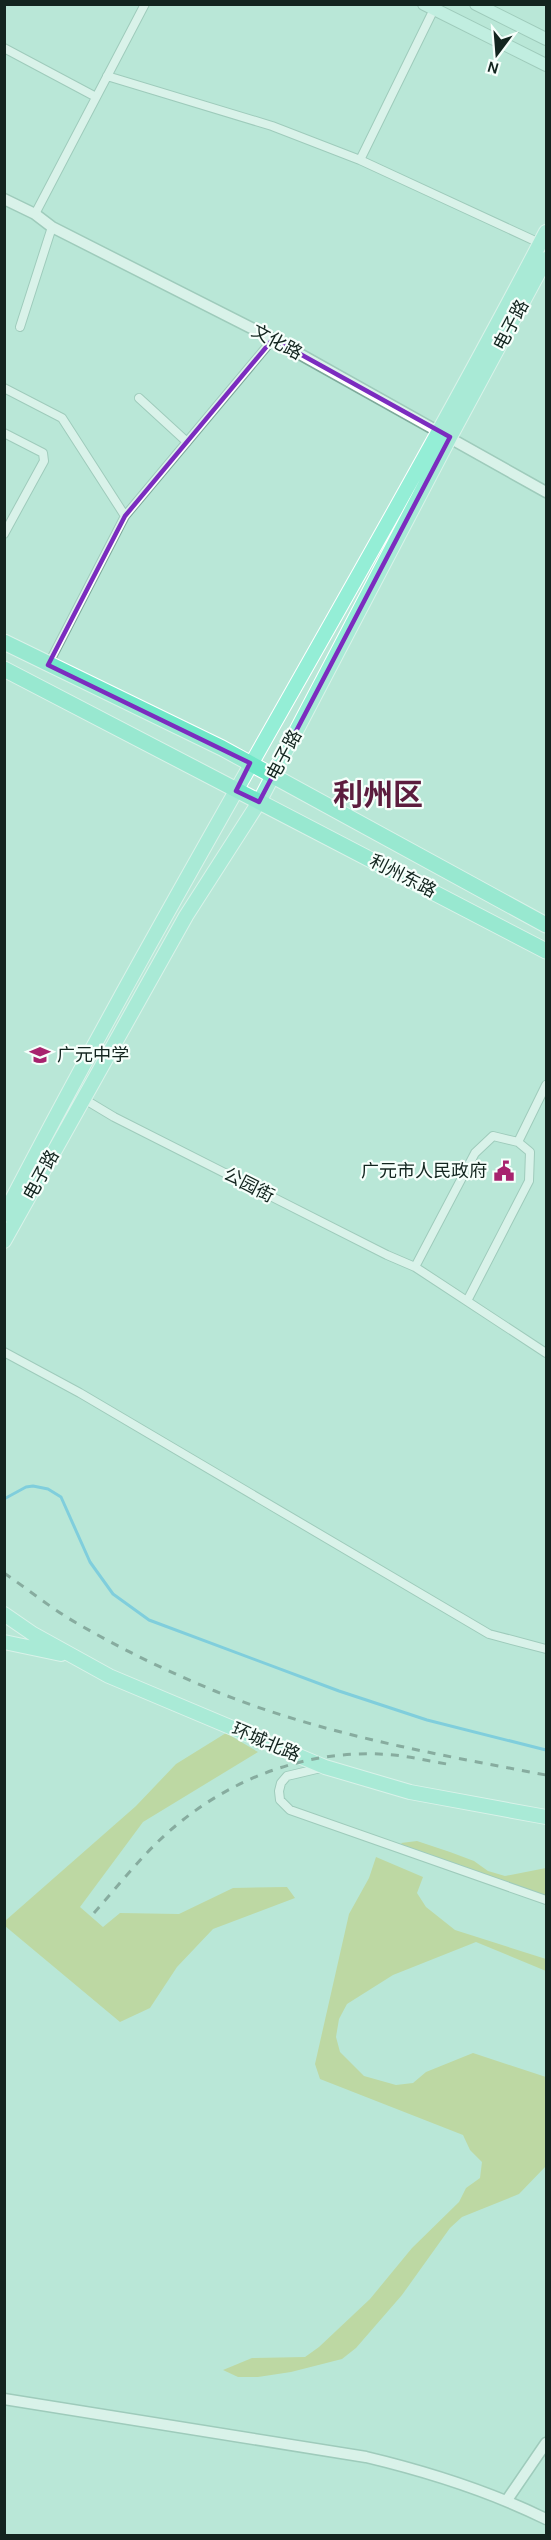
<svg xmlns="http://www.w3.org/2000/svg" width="551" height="2540" font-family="Karla,'Noto Sans SC',sans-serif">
<rect width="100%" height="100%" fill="#b9e7d7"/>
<path fill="#c1c664" d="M226,1733L258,1752L143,1822L80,1907L103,1927L120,1913L179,1914L233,1888L287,1887L295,1898L213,1929L177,1967L150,2008L120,2022L5,1926V1921L136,1806L176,1764Z
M417,1841L450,1852L474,1861L488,1871L505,1876L546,1868V1897L406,1848L401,1843Z
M376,1857L423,1877L417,1893L426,1907L455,1930L546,1959V1971L476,1942L393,1975L347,2004L339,2019L336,2037L340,2052L364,2076L396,2085L413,2083L426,2072L473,2053L546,2077V2166L519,2194L462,2217L450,2228L402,2295L356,2348L342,2359L291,2372L258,2377H238L223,2370L252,2358L305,2357L319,2347L370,2299L412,2248L459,2202L466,2188L480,2178L482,2162L470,2150L463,2135L320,2079L315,2064L349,1914L369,1878Z"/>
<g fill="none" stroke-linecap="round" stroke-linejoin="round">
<path stroke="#3ab0e3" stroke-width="3" d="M4,1499L26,1487L33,1486L48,1489L61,1497L90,1562L113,1594L149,1620L339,1691L427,1720L546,1750"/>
<g stroke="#7da99a" stroke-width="10">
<path id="minor" d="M4,48L96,97
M107,76L272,126L360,160L546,246
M360,160L434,9
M35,214L145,4
M20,327L52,227
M4,388L62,418L125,516
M139,398L187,442
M4,433L43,453L44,461L4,534
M48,665L125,516L273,339
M84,1099L114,1117L387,1255L415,1267
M518,1142L546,1085
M467,1301L529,1181L530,1152L518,1142L493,1136L475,1153L415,1267L546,1353
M4,1352L80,1393L489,1634L546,1649
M325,1767L287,1776L281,1783L279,1791L280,1800L290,1810L546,1900"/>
</g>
<g stroke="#7da99a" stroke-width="13">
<path id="tertiary" d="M4,199L35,214L52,227L273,339L546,492
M4,2399L366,2457C429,2472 489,2491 546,2519
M507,2500L546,2443"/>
</g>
<g stroke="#7da99a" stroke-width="14">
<path id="secondary" d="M424,4L546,65
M476,4L546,39"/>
</g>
<g stroke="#fff" stroke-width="16">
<path id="primary" d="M4,1215C176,882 373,563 546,232
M4,1241L186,916L259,802L450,437L546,259
M4,1614L33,1634L109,1676L325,1767L410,1792L546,1817
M4,1642L61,1654"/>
</g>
<g stroke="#fff" stroke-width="17">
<path id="trunk" d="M4,642L222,748L546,925
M4,669L546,951"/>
</g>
<use href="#minor" stroke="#fff" stroke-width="8"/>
<use href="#tertiary" stroke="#fff" stroke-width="10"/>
<use href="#secondary" stroke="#caf6ea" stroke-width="12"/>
<use href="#primary" stroke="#94eed6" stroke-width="14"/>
<use href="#trunk" stroke="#70e8c8" stroke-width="15"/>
<path stroke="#4a655c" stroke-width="3" stroke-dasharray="8 8" stroke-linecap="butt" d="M4,1573C29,1590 53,1610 80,1625C123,1650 169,1672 215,1691C320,1734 435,1754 546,1775
M94,1913C117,1887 139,1859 164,1836C226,1779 309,1747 394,1755C414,1757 433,1762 453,1765"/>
</g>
<path d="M0 0H551V2540H0ZM273,339L450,437L259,802L236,791L250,763L48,665L125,516Z" fill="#b9e7d7" fill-opacity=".55" fill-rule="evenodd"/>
<path fill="none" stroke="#7b2cbf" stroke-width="4.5" stroke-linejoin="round" d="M273,339L450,437L259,802L236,791L250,763L48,665L125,516Z"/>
<defs>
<g id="school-bare" transform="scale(1.62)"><path d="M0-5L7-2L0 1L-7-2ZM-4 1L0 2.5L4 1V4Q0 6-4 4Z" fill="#a7236e" stroke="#f6fffb" stroke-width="2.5" paint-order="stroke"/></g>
<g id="civic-bare" transform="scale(1.62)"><path d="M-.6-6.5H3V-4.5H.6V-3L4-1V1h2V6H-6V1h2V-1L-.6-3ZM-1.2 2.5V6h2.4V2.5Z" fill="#a7236e" stroke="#f6fffb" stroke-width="2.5" paint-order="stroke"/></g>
</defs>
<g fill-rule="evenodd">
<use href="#school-bare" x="40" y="1055"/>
<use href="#civic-bare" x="504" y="1171"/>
</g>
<g text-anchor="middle" stroke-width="4.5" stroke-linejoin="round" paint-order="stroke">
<g font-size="18" fill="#13251f" stroke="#f6fffb">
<text transform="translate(511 325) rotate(-62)" y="6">电子路</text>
<text transform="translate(277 342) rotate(28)" y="6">文化路</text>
<text transform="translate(284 755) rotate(-62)" y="6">电子路</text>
<text transform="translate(403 876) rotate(27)" y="6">利州东路</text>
<text transform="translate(41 1175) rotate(-61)" y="6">电子路</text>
<text transform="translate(249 1185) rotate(27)" y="6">公园街</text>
<text transform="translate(266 1742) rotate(23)" y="6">环城北路</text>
</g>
<g font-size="18" fill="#13251f" stroke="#f6fffb" text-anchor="start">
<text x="57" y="1061">广元中学</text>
<text x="487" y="1177" text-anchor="end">广元市人民政府</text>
</g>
<g font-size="30" font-weight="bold" fill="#5c1d3e" stroke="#f6fffb">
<text x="378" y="805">利州区</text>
</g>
</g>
<rect width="551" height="2540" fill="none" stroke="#13251f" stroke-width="12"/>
<g transform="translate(497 54) rotate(196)" stroke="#f6fffb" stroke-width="4.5" paint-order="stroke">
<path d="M0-4.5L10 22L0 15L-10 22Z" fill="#13251f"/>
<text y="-9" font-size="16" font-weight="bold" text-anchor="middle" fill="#13251f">N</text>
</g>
</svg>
